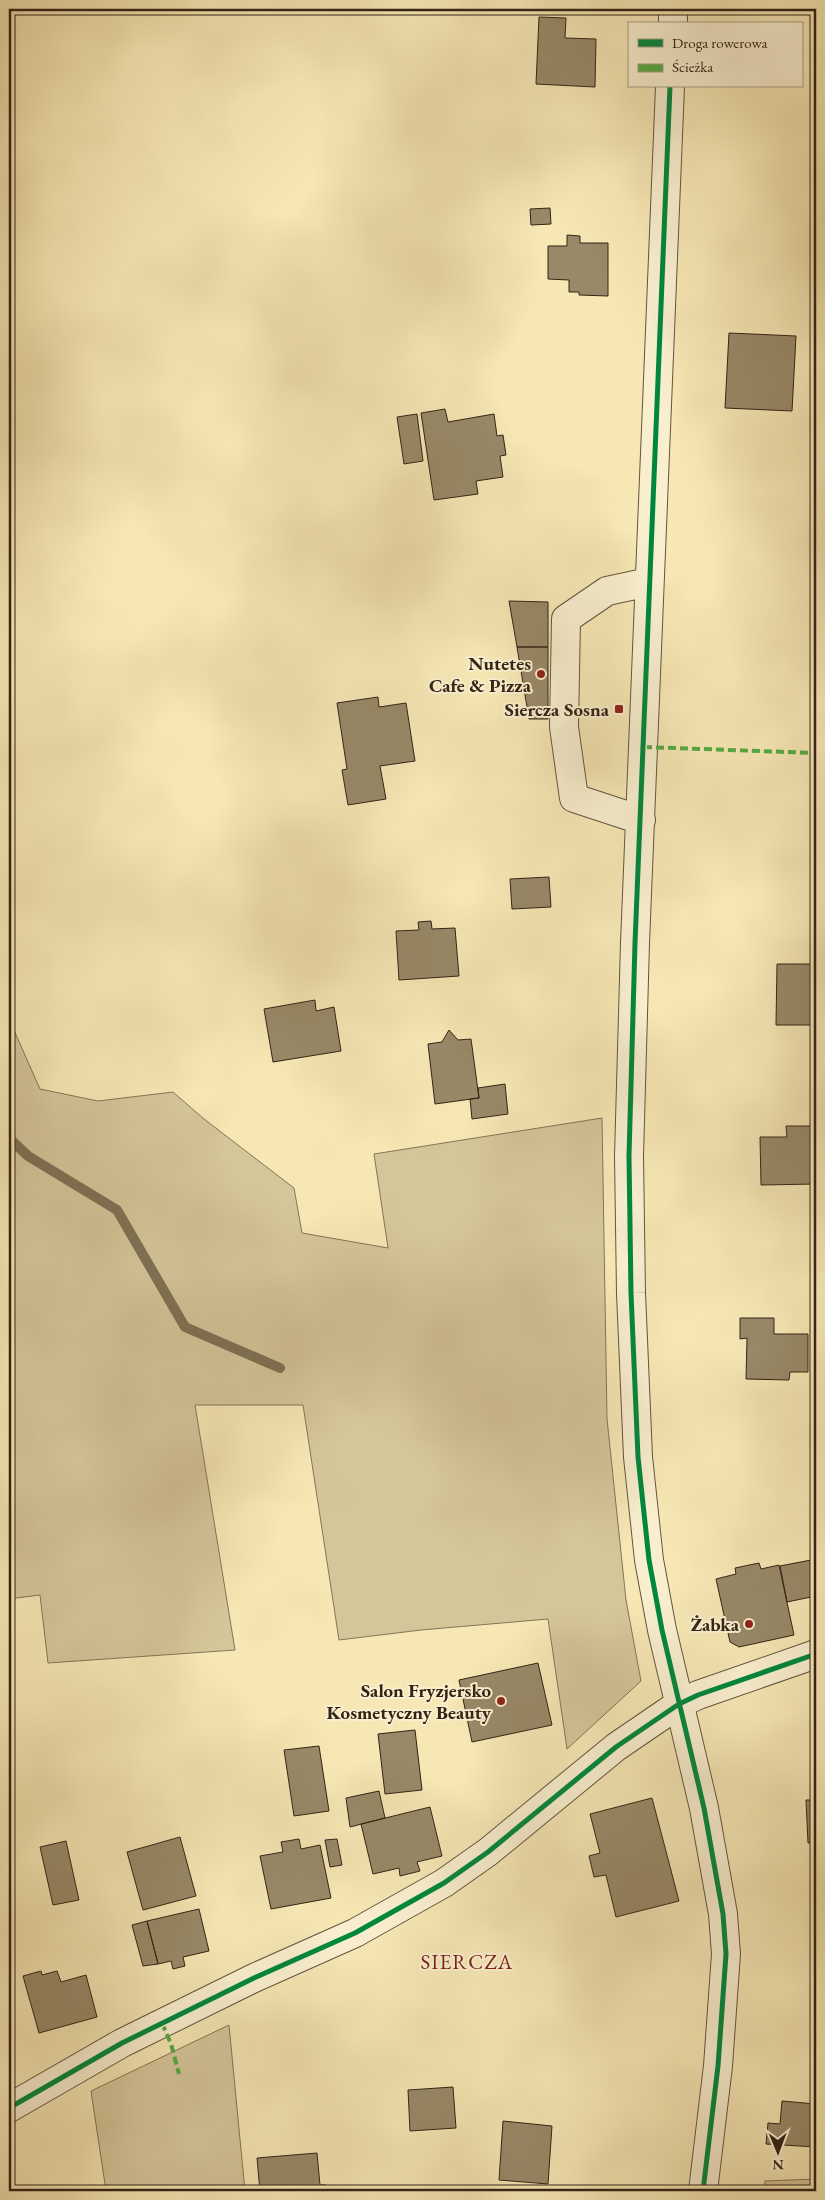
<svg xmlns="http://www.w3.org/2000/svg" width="825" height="2200" font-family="'EB Garamond',serif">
<rect width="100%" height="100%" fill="#f6e7b5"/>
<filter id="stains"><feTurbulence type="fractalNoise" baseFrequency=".004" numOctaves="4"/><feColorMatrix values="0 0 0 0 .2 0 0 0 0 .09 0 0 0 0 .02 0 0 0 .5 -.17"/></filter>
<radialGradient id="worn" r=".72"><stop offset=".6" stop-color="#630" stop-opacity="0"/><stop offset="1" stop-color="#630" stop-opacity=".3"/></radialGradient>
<path fill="#d5c69a" stroke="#847558" d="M9,1019L40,1089L98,1101L173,1092L204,1119L294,1188L302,1233L388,1248L374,1154L602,1118L607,1419L626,1600L641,1681L567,1749L548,1619L421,1630L339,1640L303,1405H195L235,1650L48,1663L40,1595L9,1599Z
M229,2025L245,2191H106L91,2091Z
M816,2179V2191H764L765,2181Z"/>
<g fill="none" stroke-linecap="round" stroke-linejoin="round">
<path stroke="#7f7155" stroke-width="10" d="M9,1138L28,1156L117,1210L185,1327L280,1368"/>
</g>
<path fill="#988968" stroke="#322415" d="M539,17L566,18L565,38L596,39L595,87L536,84Z
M816,173V213H813Z
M550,208L551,224L531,225L530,209Z
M567,235L580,236V243H608V296L579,295V292H569V280L548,279V246H567Z
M729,333L796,336L792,411L725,408Z
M445,409L448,422L494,414L497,436L503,435L506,455L500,456L503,477L476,481L478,494L434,500L421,413Z
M417,414L423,461L404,464L397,417Z
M814,480H816V525L813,524Z
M509,601L548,602V647H517Z
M517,647H548V719H529Z
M378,697L379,707L406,703L415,761L380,766L386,799L348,805L342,770L347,769L337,703Z
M549,877L551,907L512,909L510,879Z
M431,921L432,929L455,928L459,976L399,980L396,931L419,930L418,922Z
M777,964H816V1025H776Z
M315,1000L316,1011L334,1007L341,1051L273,1062L264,1009Z
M449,1030L458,1040L471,1039L479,1098L435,1104L428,1044L442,1042Z
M505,1084L508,1114L472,1119L470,1099L479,1098L478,1088Z
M786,1126H816V1184L761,1185L760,1137H787Z
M740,1318H774V1334H808V1372H790L789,1380L746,1379L747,1338L740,1339Z
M811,1560L816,1596L787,1602L780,1566Z
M759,1563L761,1569L779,1565L794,1635L739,1647L730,1642L716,1579L736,1574L735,1568Z
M538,1663L552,1725L472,1742L459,1680Z
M415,1730L422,1790L385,1794L378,1734Z
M319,1746L329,1811L294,1816L284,1750Z
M379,1791L385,1818L350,1827L346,1798Z
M652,1798L679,1901L616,1917L606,1875L594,1877L589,1856L600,1853L590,1814Z
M806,1800H816V1842L808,1843Z
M430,1807L442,1856L417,1862L420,1871L400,1876L399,1868L373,1874L361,1824Z
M180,1837L196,1896L143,1910L127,1852Z
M299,1839L301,1849L320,1845L331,1898L271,1909L260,1856L283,1852L281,1842Z
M337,1839L342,1865L330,1867L325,1840Z
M66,1841L79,1900L53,1905L40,1847Z
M199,1909L209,1951L183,1957L185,1966L173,1969L171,1961L158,1964L147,1921Z
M147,1921L158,1964L143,1966L132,1925Z
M41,1971L42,1975L57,1971L61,1982L86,1975L97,2017L39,2033L23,1976Z
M453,2087L456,2128L410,2131L408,2090Z
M782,2101L816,2104V2147L766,2144L768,2123L780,2124Z
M503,2121L552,2126L548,2184L499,2180Z
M317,2153L320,2185H326L327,2191H260L257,2158Z"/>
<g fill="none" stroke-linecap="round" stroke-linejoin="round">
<g stroke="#63553d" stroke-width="30">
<path id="minor" d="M673,24V9
M670,86L635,943L629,1156L631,1293L638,1457L649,1560L662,1630L704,1808L723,1914L726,1954L718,2066L703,2191
M641,820L574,798L564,727L566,619L607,591L649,582
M9,2108L122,2043L254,1978L355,1933L444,1883L488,1852L616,1747L679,1704L698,1695L816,1654"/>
</g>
<use href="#minor" stroke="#f9efcf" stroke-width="28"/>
<path stroke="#54aa42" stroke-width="4" stroke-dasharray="8 4" stroke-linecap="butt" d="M644,747L816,753
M162,2023L171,2044L179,2074"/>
<g stroke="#f9efcf" stroke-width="8">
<path id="cycleway" d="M670,86L635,943L629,1156L631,1293L638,1457L649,1560L662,1630L704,1808L723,1914L726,1954L718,2066L703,2191
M9,2108L122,2043L254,1978L355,1933L444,1883L488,1852L616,1747L679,1704L698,1695L816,1654"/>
</g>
<use href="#cycleway" stroke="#00873e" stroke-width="5"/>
</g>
<g fill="#8f2418" stroke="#f9efcf" stroke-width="2">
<circle cx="541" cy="674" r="5"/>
<rect x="614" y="704" width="10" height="10" rx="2.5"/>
<circle cx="749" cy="1624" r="5"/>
<circle cx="501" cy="1701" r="5"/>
</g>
<g text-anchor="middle" stroke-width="4" stroke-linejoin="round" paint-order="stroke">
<g font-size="19" font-weight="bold" fill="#322415" stroke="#f9efcf" text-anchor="end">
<text x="531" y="670">Nutetes<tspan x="531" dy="22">Cafe &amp; Pizza</tspan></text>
<text x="609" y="716">Siercza Sosna</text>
<text x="739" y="1631">Żabka</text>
<text x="491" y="1697">Salon Fryzjersko<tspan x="491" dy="22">Kosmetyczny Beauty</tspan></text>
</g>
<g font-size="21" letter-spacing="1" fill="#7a1f14" stroke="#f9efcf">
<text x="467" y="1969">SIERCZA</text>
</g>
</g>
<rect width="825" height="2200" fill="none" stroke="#f6e7b5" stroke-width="30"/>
<rect x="10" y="10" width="805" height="2180" fill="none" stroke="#322415" stroke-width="2.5"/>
<rect x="15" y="15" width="795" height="2170" fill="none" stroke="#322415"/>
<rect x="628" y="22" width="175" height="65" fill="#f9efcf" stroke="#a99e85"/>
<rect x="638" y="39" width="25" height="8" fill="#00873e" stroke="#a99e85"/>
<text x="672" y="48" font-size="15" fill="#322415">Droga rowerowa</text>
<rect x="638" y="64" width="25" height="8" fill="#54aa42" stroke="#a99e85"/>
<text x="672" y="72" font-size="15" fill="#322415">Ścieżka</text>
<g transform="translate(778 2152) rotate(179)" stroke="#f9efcf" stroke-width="4" paint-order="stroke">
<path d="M0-4L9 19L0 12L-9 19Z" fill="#322415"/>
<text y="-8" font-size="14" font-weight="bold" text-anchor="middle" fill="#322415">N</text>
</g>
<rect width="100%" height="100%" filter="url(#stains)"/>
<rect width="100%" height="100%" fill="url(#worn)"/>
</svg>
